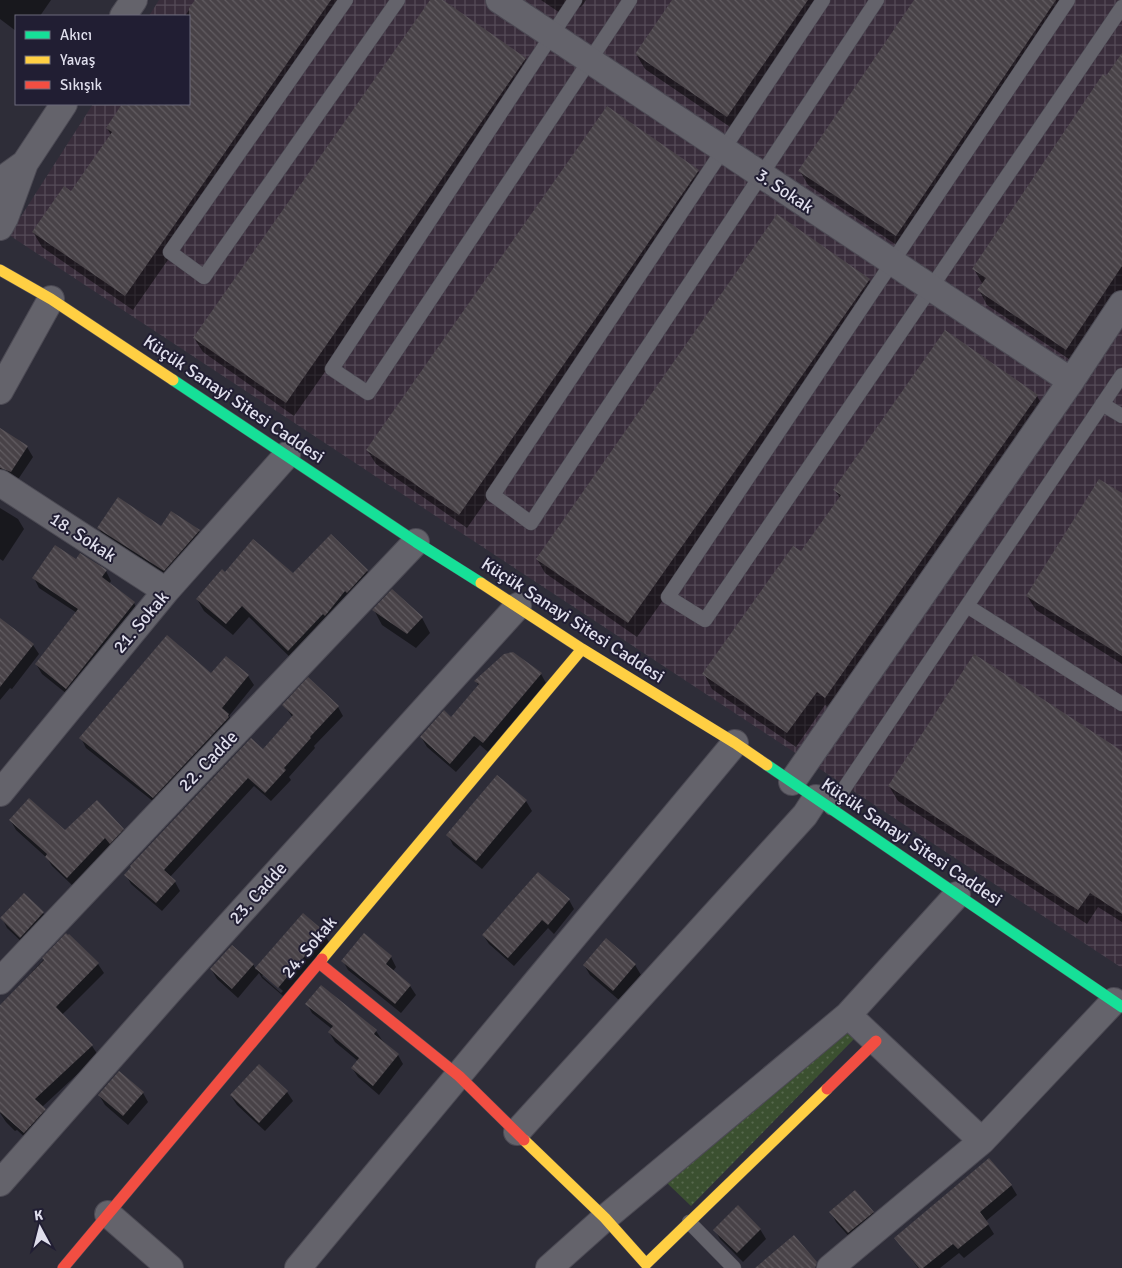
<svg xmlns="http://www.w3.org/2000/svg" width="1122" height="1268" font-family="Signika,sans-serif">
<defs>
<pattern id="industrial-grid" width="8" height="8" patternUnits="userSpaceOnUse" patternTransform="scale(1.25)"><rect width="8" height="8" fill="#392d3b"/><path d="M0 4h8M4 0v8" fill="none" stroke="#554b58"/></pattern>
<pattern id="grass-dots" width="8" height="8" patternUnits="userSpaceOnUse" patternTransform="scale(1.25)"><rect width="8" height="8" fill="#3b5030"/><path d="M2 2h.1M6 6h.1" fill="none" stroke="#57694e" stroke-width="1.8" stroke-linecap="round"/></pattern>
<pattern id="building-back-hatch" width="6" height="6" patternUnits="userSpaceOnUse" patternTransform="scale(1.25)"><rect width="6" height="6" fill="#484247"/><path d="M-1 5l2 2M0 0l6 6M5-1l2 2" fill="none" stroke="#625d62"/></pattern>
</defs>
<rect width="100%" height="100%" fill="#2e2d38"/>
<path fill="url(#industrial-grid)" d="M159,0H1122V968L9,235L93,104H189V16H149Z"/>
<path fill="url(#grass-dots)" d="M849,1031L854,1039L691,1206L667,1183Z"/>
<path fill="#0007" fill-rule="evenodd" d="M0,0H51L40,16H16V31L0,19Z
M196,0H349L133,310L42,247L33,232L71,192L111,135L107,128L124,104H189V16H185Z
M432,0H441L526,59L534,73L294,416L203,352L194,338Z
M541,0H586L582,6L576,9L569,19Z
M674,0H826L736,131L645,69L636,54Z
M915,0H1073L904,250L808,185L800,171Z
M1122,55V293L1075,363L987,305L979,290L982,283L974,269Z
M698,171L707,185L467,528L376,464L367,450Z
M869,280L877,295L637,637L545,573L537,559Z
M1037,396L1045,410L834,712L825,705L796,747L712,689L704,674L801,553L840,498L835,490Z
M0,429L27,447L33,457L17,481L0,479Z
M1122,494V664L1036,610L1027,596Z
M0,508L18,519L24,529L3,561L0,559Z
M99,528L199,531L205,540L170,580L104,538Z
M331,536L367,571L374,583L295,662L249,617L233,635L204,611L197,599L225,573L294,575Z
M106,571L111,581L109,584L134,603L139,613L72,698L42,674L36,664L77,613L39,588L34,578Z
M374,610L422,618L430,633L416,648L382,625Z
M0,619L33,645L39,654L12,689L10,688L0,700Z
M541,674L546,683L488,752L480,745L456,772L427,747L421,737L452,718L479,687L476,681Z
M212,675L248,676L254,685L229,716L234,724L159,806L86,748L81,738Z
M309,679L338,707L343,716L314,746L315,748L289,777L291,780L271,801L254,786L170,877L175,882L180,891L162,911L131,884L126,875L263,750L293,718L284,705Z
M1122,752V922L1098,907L1087,924L898,801L889,786Z
M497,776L526,801L532,811L482,869L453,845L448,835Z
M11,821L65,832L123,829L128,839L73,886L52,866L47,858L16,830Z
M24,895L43,913L49,923L26,946L7,928L2,918Z
M569,900L574,909L554,934L548,928L514,966L489,944L483,935Z
M303,915L324,933L329,942L283,996L262,978L259,973L238,998L217,979L211,969L253,964L256,970ZM264,974L283,991L281,993L262,976Z
M66,935L98,964L104,973L68,1009L0,1073V1007Z
M606,940L635,965L641,975L619,1000L590,975L584,965Z
M391,957L396,967L393,971L410,986L416,995L401,1013L348,970L343,961Z
M307,1004L376,1031L382,1040L398,1055L403,1064L379,1095L358,1077L352,1068L358,1061L335,1042L329,1032L332,1029L312,1013Z
M75,1028L92,1046L98,1055L42,1107L50,1119L30,1142L17,1130L15,1131L6,1122L0,1113Z
M259,1066L287,1092L293,1101L265,1131L237,1105L231,1096Z
M143,1093L148,1102L128,1125L105,1105L99,1095Z
M1011,1185L1017,1195L986,1221L994,1234L964,1258L959,1253L940,1268H918L896,1238Z
M831,1212H873L879,1222L854,1242L836,1222Z
M760,1229L766,1239L743,1262L720,1239L715,1230Z"/>
<path fill="url(#building-back-hatch)" d="M195,0H331L125,296L32,232L64,186L71,191L112,132L106,128L122,104H189V8Z
M430,0H443L526,58L286,403L193,338Z
M672,0H808L727,117L635,54Z
M914,0H1056L896,236L798,171Z
M1122,53V266L1066,350L977,290L986,278L972,269L1103,74L1106,76Z
M607,106L699,170L459,515L366,450Z
M777,214L870,279L628,623L536,559Z
M945,330L1038,395L825,698L817,692L787,733L702,674L793,546L801,551L841,495L833,490Z
M0,428L28,446L11,472L0,468Z
M1099,479L1122,493V656L1026,596Z
M118,497L161,526L171,511L200,530L164,571L97,528Z
M331,534L368,570L347,593L345,591L325,616L323,614L288,651L242,606L226,624L196,599L222,569L225,572L253,539L293,573Z
M55,545L76,559L80,553L107,570L102,577L135,602L66,689L35,664L78,609L32,578Z
M392,589L423,617L407,634L372,610Z
M0,618L34,644L0,687Z
M167,635L211,673L226,656L249,675L222,708L229,714L228,716L229,717L153,798L79,738Z
M513,652L542,673L483,743L474,736L450,764L420,737L444,710L451,717L479,684L474,681L504,654Z
M974,654L1122,751V914L1090,893L1078,910L888,786Z
M308,677L339,706L310,737L311,738L284,768L286,770L265,793L248,778L164,870L176,881L156,903L124,875L131,867L130,866L251,738L263,749L293,715L282,705Z
M497,775L527,800L476,861L446,835Z
M29,798L65,830L97,800L124,829L110,844L105,838L67,878L45,857L47,854L9,820Z
M538,872L570,899L548,925L542,920L508,958L482,935Z
M24,893L44,912L20,938L0,918Z
M303,913L325,932L278,988L255,968Z
M66,933L68,935L69,934L99,963L56,1007L93,1045L35,1099L46,1109L24,1133L0,1112V1005L44,960L42,958Z
M364,933L392,956L386,964L411,985L395,1004L341,961Z
M606,938L636,964L613,991L583,965Z
M232,945L254,964L232,989L210,969Z
M321,985L377,1030L374,1034L399,1054L373,1086L351,1068L359,1058L328,1032L333,1026L305,1004Z
M259,1064L288,1091L259,1123L230,1095Z
M119,1071L144,1092L123,1116L98,1095Z
M989,1158L1012,1185L980,1212L989,1224L958,1249L953,1244L923,1268H919L894,1238Z
M855,1190L874,1212L848,1233L829,1212Z
M738,1205L761,1229L737,1253L713,1230Z
M794,1235L817,1262L815,1268H755Z"/>
<g fill="none" stroke-linecap="round" stroke-linejoin="round">
<g stroke="#4c4a54" stroke-width="15">
<path id="lane" d="M346,0L170,252L204,277L398,0
M575,0L332,369L368,393L630,0
M823,0L493,495L531,523L877,0
M1068,0L668,597L705,620L1122,7
M1102,404L1122,416
M967,606L1122,704
M831,808L1122,375
M689,1222L734,1268"/>
</g>
<g stroke="#4c4a54" stroke-width="28">
<path id="street" d="M499,0L1071,381
M123,16L134,0
M25,163L64,104
M0,181L25,163L5,218L0,227
M0,391L51,299
M0,483L166,591
M792,782L1071,381L1122,304
M0,793L166,591L287,455
M0,981L416,542
M848,1015L982,1141
M517,1132L805,815L816,798
M0,1183L174,986L518,606
M108,1214L170,1268
M298,1268L735,743
M549,1268L605,1218L848,1015L957,895
M830,1268L982,1141L1114,1001"/>
</g>
<g stroke="#4c4a54" stroke-width="12">
<path id="fast" d="M173,380L416,542L481,583
M767,765L1122,1007"/>
</g>
<g stroke="#4c4a54" stroke-width="12">
<path id="slow" d="M0,270L51,299L173,380
M481,583L582,649L735,743L767,765
M322,959L582,649
M524,1140L605,1218L646,1264L827,1089"/>
</g>
<g stroke="#4c4a54" stroke-width="12">
<path id="jam" d="M319,963L459,1076L524,1140
M827,1089L876,1041
M63,1268L322,959"/>
</g>
<use href="#lane" stroke="#64636b" stroke-width="14"/>
<use href="#street" stroke="#64636b" stroke-width="26"/>
<use href="#fast" stroke="#16e098" stroke-width="11"/>
<use href="#slow" stroke="#ffcf43" stroke-width="11"/>
<use href="#jam" stroke="#f24e42" stroke-width="11"/>
</g>
<g text-anchor="middle" stroke-width="4" stroke-linejoin="round" paint-order="stroke">
<g font-size="18" fill="#dfdeec" stroke="#211e33">
<text transform="translate(785 191) rotate(34)" y="6">3. Sokak</text>
<text transform="translate(234 399) rotate(34)" y="6">Küçük Sanayi Sitesi Caddesi</text>
<text transform="translate(83 537) rotate(33)" y="6">18. Sokak</text>
<text transform="translate(573 620) rotate(33)" y="6">Küçük Sanayi Sitesi Caddesi</text>
<text transform="translate(141 622) rotate(-50)" y="6">21. Sokak</text>
<text transform="translate(208 761) rotate(-46)" y="6">22. Cadde</text>
<text transform="translate(912 842) rotate(34)" y="6">Küçük Sanayi Sitesi Caddesi</text>
<text transform="translate(258 893) rotate(-48)" y="6">23. Cadde</text>
<text transform="translate(309 947) rotate(-50)" y="6">24. Sokak</text>
</g>
</g>
<rect x="15" y="15" width="175" height="90" fill="#211e33" stroke="#6d6b7d"/>
<rect x="25" y="31" width="25" height="8" fill="#16e098" stroke="#6d6b7d"/>
<text x="60" y="40" font-size="15" fill="#dfdeec">Akıcı</text>
<rect x="25" y="56" width="25" height="8" fill="#ffcf43" stroke="#6d6b7d"/>
<text x="60" y="65" font-size="15" fill="#dfdeec">Yavaş</text>
<rect x="25" y="81" width="25" height="8" fill="#f24e42" stroke="#6d6b7d"/>
<text x="60" y="90" font-size="15" fill="#dfdeec">Sıkışık</text>
<g transform="translate(40 1228) rotate(353)" stroke="#211e33" stroke-width="4" paint-order="stroke">
<path d="M0-4L9 19L0 12L-9 19Z" fill="#dfdeec"/>
<text y="-8" font-size="14" font-weight="bold" text-anchor="middle" fill="#dfdeec">K</text>
</g>
</svg>
